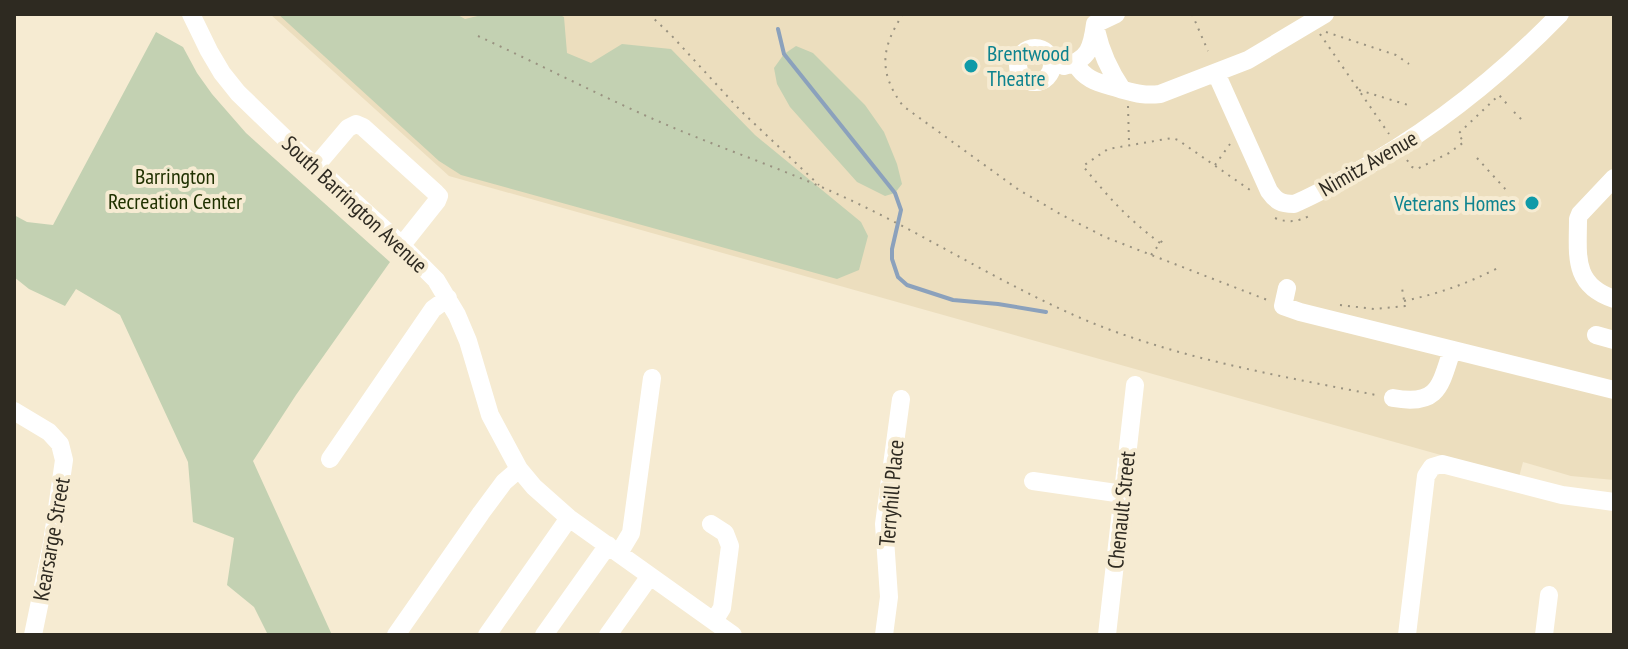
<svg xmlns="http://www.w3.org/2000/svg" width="1628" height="649" font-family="'PT Sans Narrow',sans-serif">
<rect width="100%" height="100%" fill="#f6ebd2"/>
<path fill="#ecdebe" d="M270,14H1614V480L1571,476L1523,462L1519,477L449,176Z"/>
<path fill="#c3d1b2" d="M278,14H456L465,19L486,14H558L564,17L567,53L591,63L622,44L671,49L755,135L861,222L868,236L859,270L837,279L461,175L439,161Z
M156,32L183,47L197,73L212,94L246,133L390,262L296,395L253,461L332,635H268L254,607L227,585L234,538L193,522L188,462L120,315L76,289L65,306L29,289L14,277V215L27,222L53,225Z
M796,46L813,53L865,105L884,132L897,164L902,184L895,193L885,196L857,182L790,107L777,84L774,68L784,54Z"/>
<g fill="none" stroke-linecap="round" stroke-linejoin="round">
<path stroke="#8ba1bc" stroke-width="4" d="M778,29L784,54L895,193L901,210L892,249V259L898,277L907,285L953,300L998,304L1046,312"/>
<path stroke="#999280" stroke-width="2" stroke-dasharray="2 6" stroke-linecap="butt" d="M649,14L672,36L740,110L819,185
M903,14C881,48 878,72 903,106L1019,190L1062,215L1105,237L1270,301
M1192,14L1208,51
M1326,32L1396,55L1409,64
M1320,34L1389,134
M478,36C543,66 608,100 674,128C724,149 776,167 826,189C916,228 999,284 1090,322C1181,359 1280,376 1376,395
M1359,90L1408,105
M1128,106L1129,143
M1514,112L1522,120
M1477,158L1508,192
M1407,160L1412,167L1417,169L1449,153L1464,142L1458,134L1499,95L1507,104
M1215,165L1230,144
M1275,218C1288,223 1297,222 1309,216
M1160,243C1128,219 1108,197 1083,166L1108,149L1172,138L1178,140L1250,190
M1151,255L1165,237
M1404,301C1441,293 1466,284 1500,267
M1340,305L1374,309L1405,306L1402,288"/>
<path stroke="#fff" stroke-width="18" d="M191,14L209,51L222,73L238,93L296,149L395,239L436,280L457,315L468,341L490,415L519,469L534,487L569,518L733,635
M1096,30C1101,52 1109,70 1122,89
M1018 65a17 17 0 1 1 34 0a17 17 0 1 1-34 0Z
M1075,63C1086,82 1102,83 1120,89C1135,93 1144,96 1160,94L1248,60L1325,14
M1064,66C1089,60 1092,47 1095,24L1116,14
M1216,73L1269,191C1276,201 1281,204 1294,204C1313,196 1331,186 1349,176C1428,133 1498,78 1560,14
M315,167L348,128L356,124L363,127L436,193L439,196L437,201L402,245
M1614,178L1580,214L1578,219C1578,255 1572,285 1614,299
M1287,288L1283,306L1300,312L1614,390
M1596,335L1614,340
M1393,398C1438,406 1440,387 1452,350
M14,411L49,432L60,444L64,460L52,543L33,635
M330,459L433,309L448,298
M1033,481L1123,494
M711,524L725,533L730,546L722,608L714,621
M619,553L631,533L652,378
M396,635L481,513L504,482L519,469
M487,635L569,518
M544,635L608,545
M608,635L650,576
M884,635L889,597L884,524L901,399
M1107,635L1135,385
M1407,635L1426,476L1432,467L1442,464L1562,495L1614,502
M1544,635L1549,595"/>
</g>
<g fill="#0f9aa8" stroke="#f6ebd2" stroke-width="3">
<circle cx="971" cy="66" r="8"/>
<circle cx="1532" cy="203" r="8"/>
</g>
<g text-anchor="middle" stroke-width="8" stroke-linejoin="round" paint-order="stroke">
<g font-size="22" fill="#0d838f" stroke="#f6ebd2" text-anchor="start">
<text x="987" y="61">Brentwood<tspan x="987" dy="25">Theatre</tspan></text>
<text x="1516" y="211" text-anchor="end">Veterans Homes</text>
</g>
<g font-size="22" fill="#2e2a21" stroke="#f6ebd2">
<text transform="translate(1368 163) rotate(-30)" y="8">Nimitz Avenue</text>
<text transform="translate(355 204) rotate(43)" y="8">South Barrington Avenue</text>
<text transform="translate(891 493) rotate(-85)" y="8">Terryhill Place</text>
<text transform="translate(1121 510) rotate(-84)" y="8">Chenault Street</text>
<text transform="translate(51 539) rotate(-80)" y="8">Kearsarge Street</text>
</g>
<g font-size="22" fill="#203100" stroke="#f6ebd2">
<text x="175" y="184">Barrington<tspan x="175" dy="25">Recreation Center</tspan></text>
</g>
</g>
<rect width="1628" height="649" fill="none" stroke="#2e2a21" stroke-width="32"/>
</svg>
